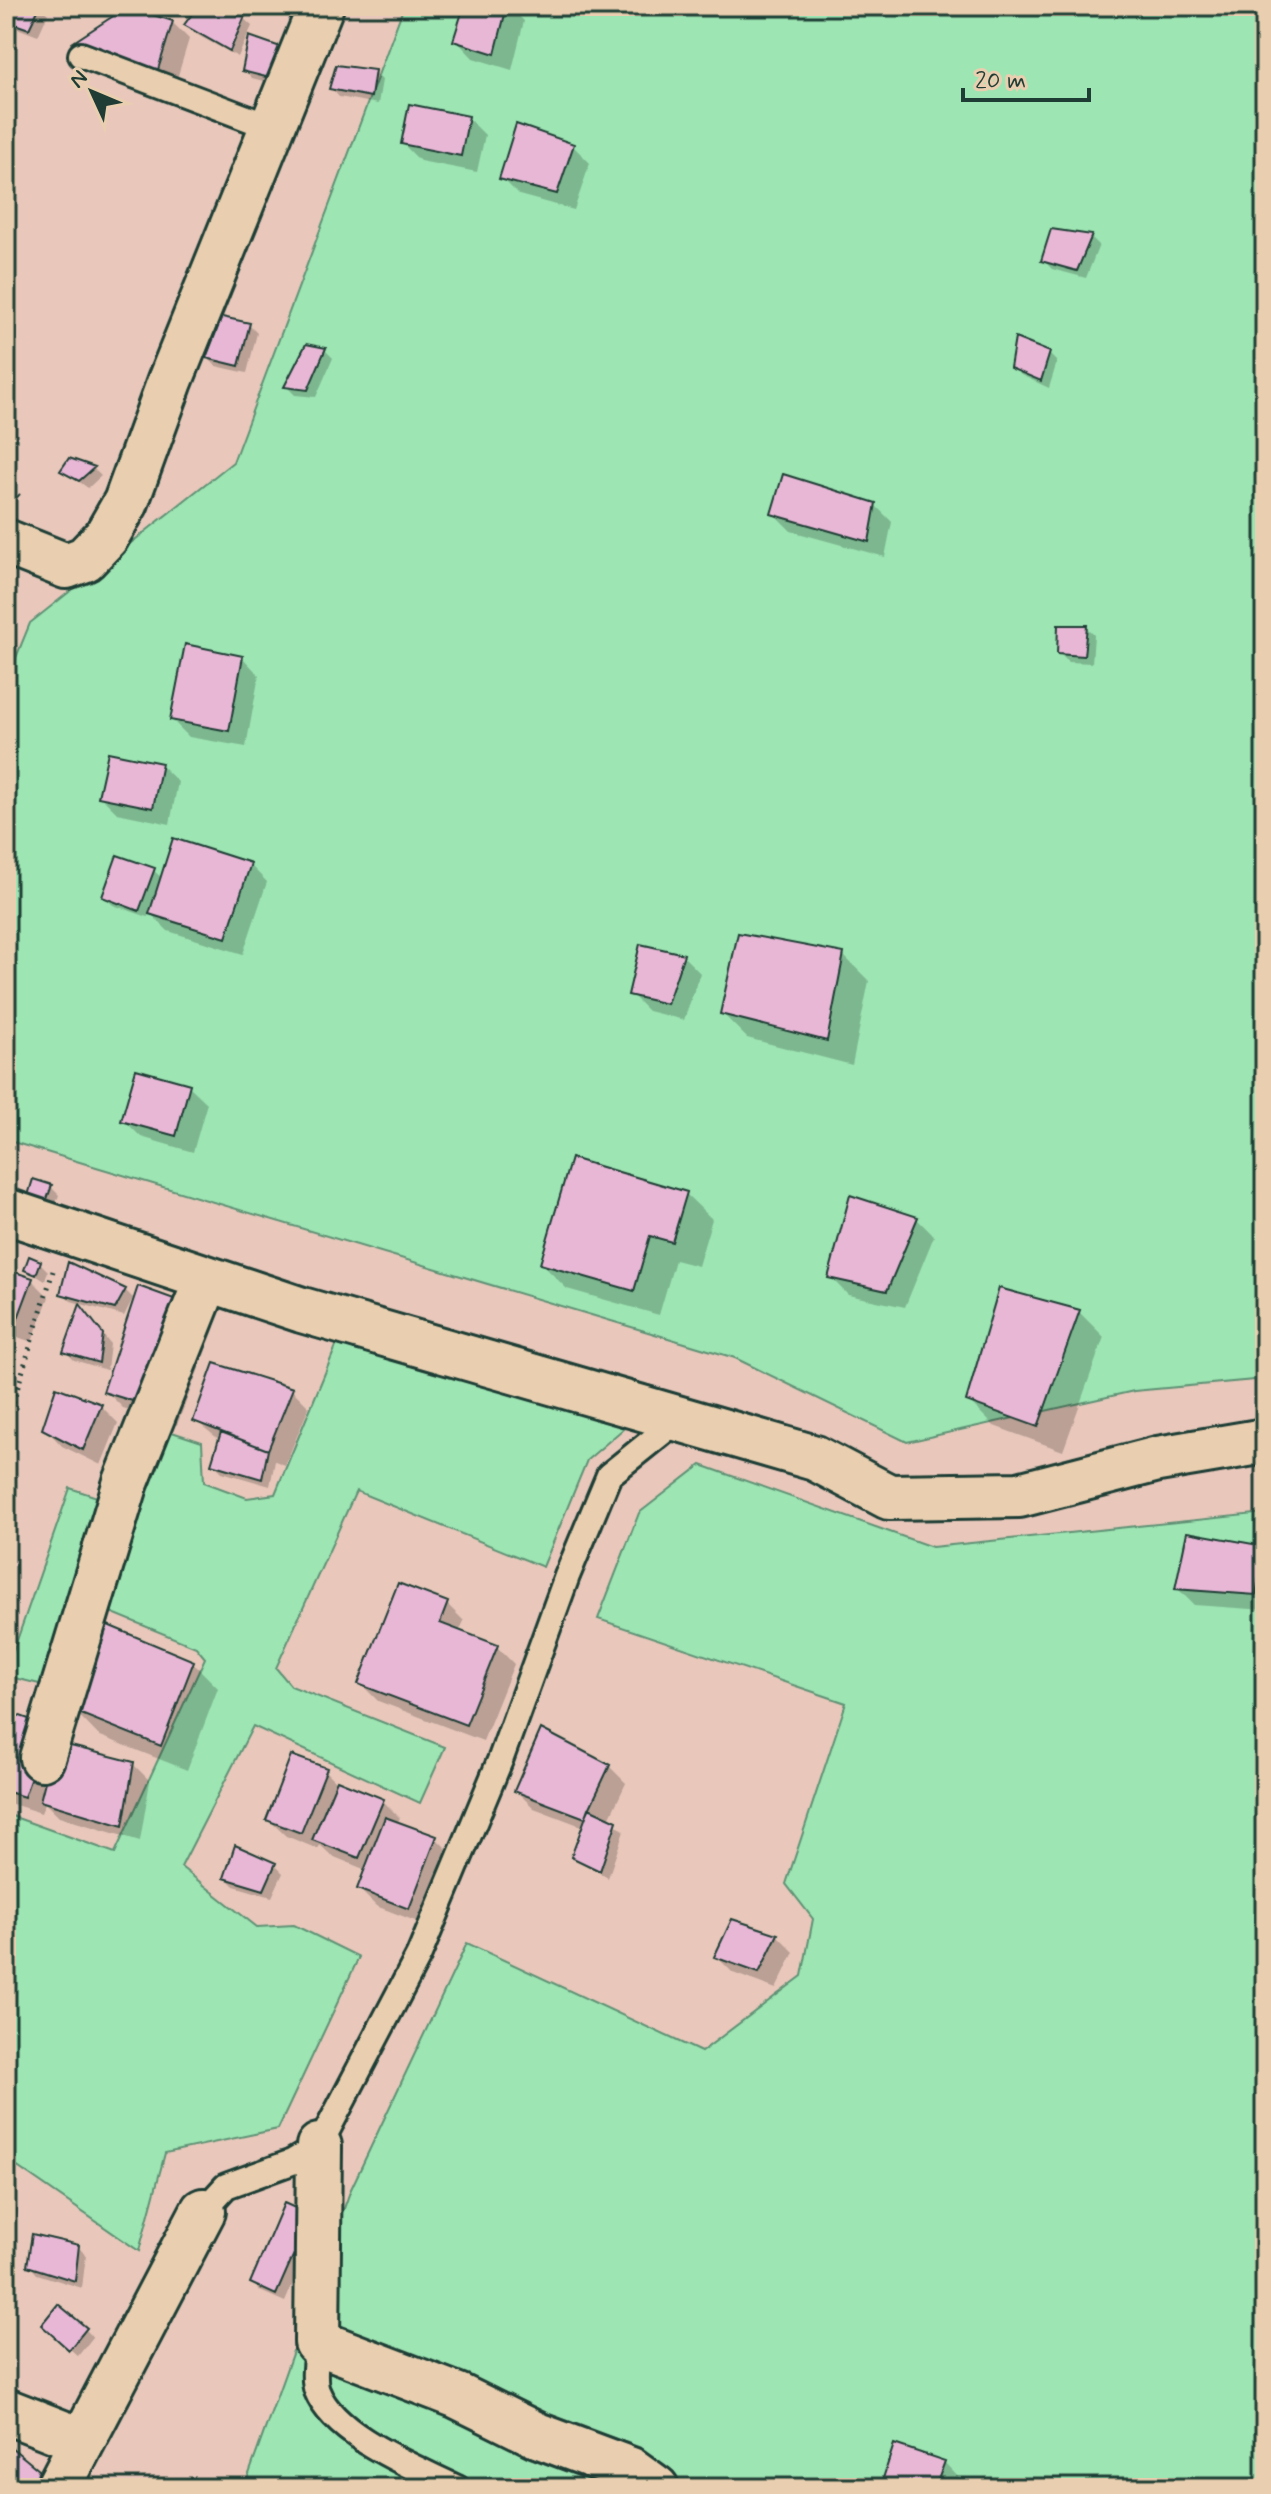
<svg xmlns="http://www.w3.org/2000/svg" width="1271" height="2494" font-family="Mynerve,sans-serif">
<rect width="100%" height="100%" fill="#e9c8bb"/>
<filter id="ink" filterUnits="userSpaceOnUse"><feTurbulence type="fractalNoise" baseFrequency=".0125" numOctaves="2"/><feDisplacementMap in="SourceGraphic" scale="16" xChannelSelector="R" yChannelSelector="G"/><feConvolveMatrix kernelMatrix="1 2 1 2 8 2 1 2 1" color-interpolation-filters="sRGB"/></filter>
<g filter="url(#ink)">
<path fill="#9de5b3" stroke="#5e9174" stroke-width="2" d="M404,6H1265V1379L1134,1391L907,1442L735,1358L6,1140V682L30,623L233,462Z
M344,1327L636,1418L587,1460L543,1567L356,1491L276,1668L291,1686L445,1747L420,1803L253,1726L181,1867L257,1927L294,1925L359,1957L278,2129L165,2153L139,2251L6,2159V1814L115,1853L205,1658L196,1647L96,1606L56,1688L6,1676V1672L70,1488L118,1504L151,1425L202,1442L204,1482L247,1498L275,1494Z
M701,1465L932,1547L1265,1513V2488H244L351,2189L467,1943L701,2052L802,1976L813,1919L786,1884L846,1703L598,1619L639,1513Z"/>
<path fill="#0003" d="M6,6H39L48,14L38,36L9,25Z
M153,6H195L192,17L199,6H245L242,17L252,26L238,57L194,33L186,25L191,19Z
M466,6H509L524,21L512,70L473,58L456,40Z
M172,22L189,39L173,92L91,60Z
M251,38L290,88L252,78L244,70Z
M374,72L382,80L378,104L339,97L331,88Z
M468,118L485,135L477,172L420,161L403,144Z
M573,146L590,163L574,210L519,195L502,178Z
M1052,231L1091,237L1099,245L1086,278L1052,269L1043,260Z
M249,325L257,333L247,373L216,366L208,358Z
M325,350L333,358L316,397L295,395L287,387Z
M1049,354L1057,362L1049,388L1021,375L1013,367Z
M70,460L94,469L101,476L88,488L63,470Z
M875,505L892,522L885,557L791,531L774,514Z
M1086,627L1094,635L1092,663L1068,662L1059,653Z
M242,657L259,675L246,747L189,737L172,720Z
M161,765L178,782L170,824L117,813L100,796Z
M250,865L267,882L243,954L168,931L149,912L148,917L113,905L104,897L153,870L162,878Z
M843,955L869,981L852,1065L747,1038L722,1013Z
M683,956L700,973L684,1020L648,1011L631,994Z
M189,1086L207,1103L193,1152L141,1137L124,1120Z
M34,1181L51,1187L59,1195L49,1223Z
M686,1194L712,1219L698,1266L675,1260L659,1315L567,1289L542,1264Z
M917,1219L934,1236L905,1307L848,1295L831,1278Z
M40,1263L48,1271L45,1281L26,1269Z
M6,1271L32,1280L49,1297L32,1342L6,1333Z
M125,1290L133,1298L124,1316L71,1301L62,1293Z
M197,1310L215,1327L177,1425L123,1408L106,1391Z
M1079,1312L1104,1337L1063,1451L994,1426L968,1400Z
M88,1315L110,1344L107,1370L74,1360L66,1352Z
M6,1345L14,1352L6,1372Z
M292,1390L309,1407L285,1465L275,1461L270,1486L222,1472L214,1464L221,1441L196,1421Z
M101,1406L118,1423L101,1465L62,1446L45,1428Z
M1263,1547L1265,1610L1194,1605L1177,1588Z
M447,1604L464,1621L459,1632L496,1646L514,1664L483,1741L378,1701L361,1684Z
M193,1663L218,1688L187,1770L98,1735L73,1709Z
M6,1713L65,1745L133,1764L150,1781L140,1841L59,1817L45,1803L41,1813L6,1802Z
M609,1766L626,1783L609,1819L624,1831L608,1878L573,1857L584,1827L534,1808L516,1791Z
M325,1770L338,1783L382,1800L400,1818L397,1823L436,1838L453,1855L426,1925L376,1906L359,1889L366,1870L332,1856L320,1845L318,1849L286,1836L268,1819Z
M274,1864L283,1873L272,1897L234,1886L226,1878Z
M777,1935L794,1952L776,1989L733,1973L716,1956Z
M6,2197L18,2209L6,2247Z
M318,2225L285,2302L260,2291L252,2283Z
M78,2247L86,2255L82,2288L37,2274L29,2265Z
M85,2329L93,2337L78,2356L52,2333Z
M6,2445L38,2471L54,2488H6Z
M944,2462L961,2480L958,2488H882Z"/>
<path fill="#e9b7d6" stroke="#1f3d34" stroke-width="2" d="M6,6H40L29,29L6,21Z
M198,6L245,16L230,51L184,25Z
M464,6H507L495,54L453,41Z
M127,7L173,21L156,76L72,43Z
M249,36L295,52L282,81L242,71Z
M336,65L375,70L371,97L329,89Z
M409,104L469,116L461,156L401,144Z
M516,124L574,144L557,194L499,179Z
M1051,229L1092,235L1077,271L1041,261Z
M222,317L250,323L239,366L206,358Z
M1015,338L1050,352L1041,381L1010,368Z
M306,344L326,348L308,390L284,387Z
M69,458L95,467L79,481L60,471Z
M783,474L876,503L869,542L771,514Z
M1058,625H1087L1084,656L1057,654Z
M185,644L243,656L229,731L170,720Z
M108,752L162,763L153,808L98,797Z
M173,838L251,863L226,938L149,914Z
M117,855L155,868L139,911L102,897Z
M738,933L844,953L827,1041L720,1014Z
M640,944L684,954L667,1004L628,995Z
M136,1069L190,1084L176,1136L121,1121Z
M571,1158L687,1192L672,1242L650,1236L634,1291L540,1264Z
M33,1179L52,1185L41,1216L23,1212Z
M850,1195L918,1217L887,1291L828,1278Z
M29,1256L41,1261L36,1275L24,1270Z
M68,1262L126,1289L115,1309L60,1294Z
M6,1269L33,1278L15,1326L6,1323Z
M138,1286L199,1308L159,1409L103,1392Z
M999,1288L1080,1310L1038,1427L966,1401Z
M80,1304L103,1334L99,1363L63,1352Z
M214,1363L293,1388L268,1450L193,1421Z
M56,1387L102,1404L83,1450L42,1429Z
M221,1432L268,1450L262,1479L211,1464Z
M1187,1532L1264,1546L1256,1595L1175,1589Z
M398,1583L448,1602L440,1623L498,1645L466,1725L358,1684Z
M103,1623L194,1661L161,1746L71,1710Z
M6,1711L49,1726L24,1797L6,1791Z
M541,1729L610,1765L585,1818L514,1791Z
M55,1742L134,1762L123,1826L40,1801Z
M291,1755L327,1768L301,1833L266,1820Z
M337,1780L384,1799L359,1858L312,1840Z
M589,1808L617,1821L600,1871L571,1857Z
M385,1817L437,1836L409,1909L357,1889Z
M235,1845L276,1863L264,1890L224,1878Z
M732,1919L778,1934L759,1973L714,1957Z
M284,2203L311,2215L276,2295L250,2283Z
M32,2234L79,2245L75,2281L27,2266Z
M58,2304L87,2328L69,2350L41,2325Z
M6,2443L39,2470L32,2488H6Z
M894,2444L945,2461L935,2488H880Z"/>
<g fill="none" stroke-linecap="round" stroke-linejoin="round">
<g stroke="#1f3d34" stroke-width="30">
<path id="lane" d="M81,55L273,128
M203,2211L226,2186L292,2162L319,2146L419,1955L501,1758L567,1576L609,1475L679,1419
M317,2342C317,2356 312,2378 317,2391C335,2437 415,2467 457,2488"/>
</g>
<g stroke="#1f3d34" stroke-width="50">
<path id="street" d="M6,542L66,566L85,559L106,537L126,502L170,381L321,6
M6,1211L302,1310L815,1458L889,1497L1019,1495L1158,1459L1265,1441
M42,1758L126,1482L207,1279
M319,2146L317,2342L458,2396L537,2435L631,2470L656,2488
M6,2411L80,2440
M58,2488L203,2211"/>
</g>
<path stroke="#1f3d34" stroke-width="5" stroke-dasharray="2 6" stroke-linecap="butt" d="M6,484L23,500
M6,1426L53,1271
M6,1498L21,1503"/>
<use href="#lane" stroke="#e9cfb0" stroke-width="24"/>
<use href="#street" stroke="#e9cfb0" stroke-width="44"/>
</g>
</g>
<rect width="1271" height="2494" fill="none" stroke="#e9cfb0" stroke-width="32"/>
<rect x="16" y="16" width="1239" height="2462" fill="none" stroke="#1f3d34" stroke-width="3" filter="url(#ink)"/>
<g transform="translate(92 92) rotate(314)" stroke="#e9cfb0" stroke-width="6" paint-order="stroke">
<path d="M0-6L14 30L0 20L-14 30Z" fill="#1f3d34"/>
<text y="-12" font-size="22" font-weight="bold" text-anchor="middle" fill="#1f3d34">N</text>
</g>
<path d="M963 88v12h126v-12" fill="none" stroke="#1f3d34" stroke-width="4"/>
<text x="975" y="88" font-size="24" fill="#1f3d34" stroke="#e9cfb0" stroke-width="6" paint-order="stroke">20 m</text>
</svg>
